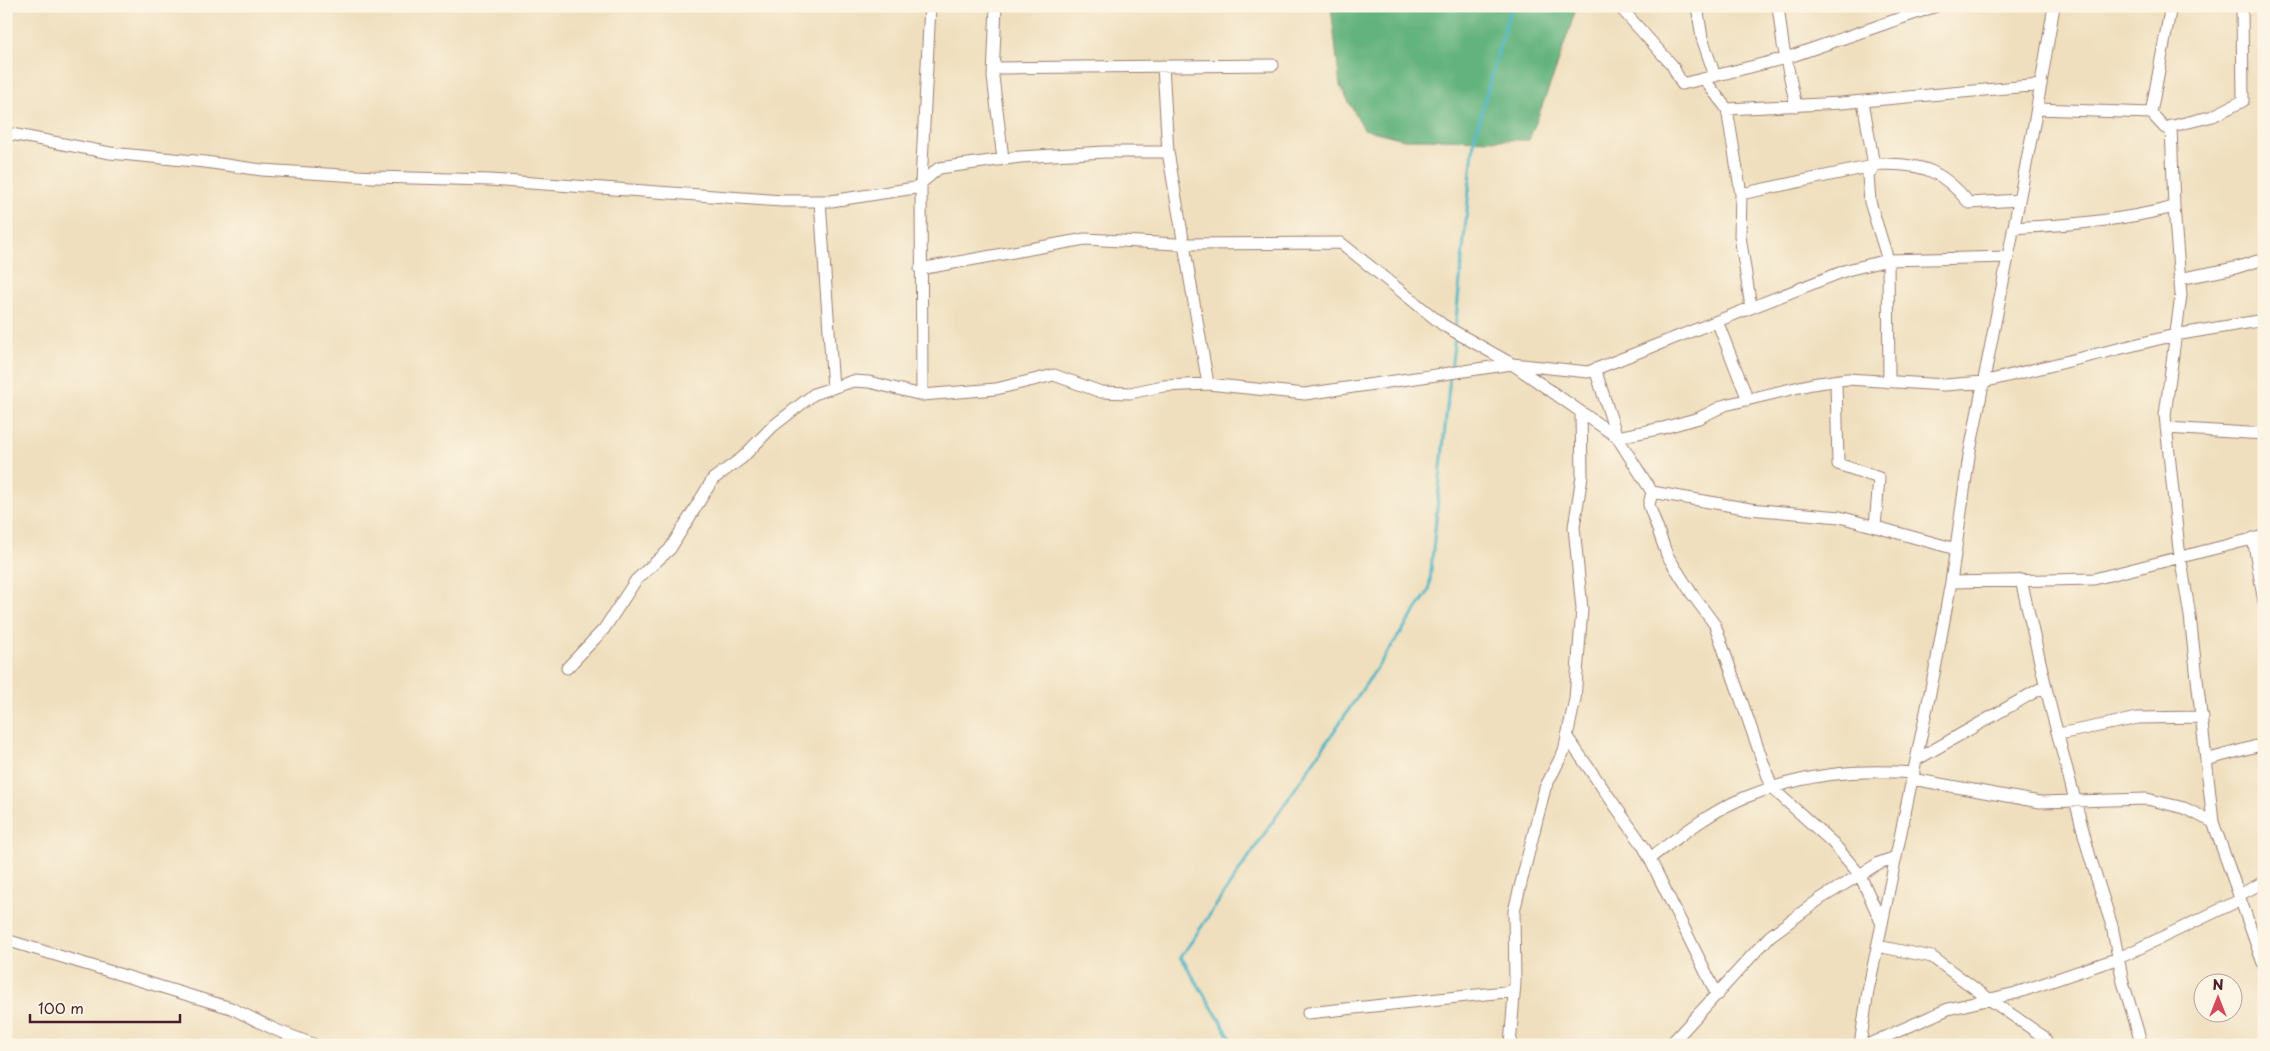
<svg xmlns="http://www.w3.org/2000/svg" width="2270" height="1051" font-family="'Playpen Sans',sans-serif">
<rect width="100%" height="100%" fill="#fcf5e5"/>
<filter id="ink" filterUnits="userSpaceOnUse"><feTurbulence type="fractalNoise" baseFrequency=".02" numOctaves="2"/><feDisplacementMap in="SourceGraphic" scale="10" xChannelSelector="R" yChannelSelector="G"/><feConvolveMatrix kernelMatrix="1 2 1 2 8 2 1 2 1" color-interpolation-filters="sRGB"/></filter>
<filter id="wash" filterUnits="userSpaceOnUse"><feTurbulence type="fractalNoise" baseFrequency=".0096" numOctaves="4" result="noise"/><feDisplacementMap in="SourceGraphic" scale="20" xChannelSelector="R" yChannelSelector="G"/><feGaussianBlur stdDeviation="1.12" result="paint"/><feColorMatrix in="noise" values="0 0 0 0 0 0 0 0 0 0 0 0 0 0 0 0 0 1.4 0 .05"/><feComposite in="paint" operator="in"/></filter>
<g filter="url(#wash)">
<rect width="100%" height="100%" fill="#efdfbe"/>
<path fill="#64b37e" stroke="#576954" d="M1331,6H1577L1556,69L1529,140L1404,139L1364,129L1340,86Z"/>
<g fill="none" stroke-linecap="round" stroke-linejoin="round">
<path stroke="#48b5c5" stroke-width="3" d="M1455,330L1474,140L1511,6
M1451,370L1455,336
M1235,1045L1181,957L1429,591L1450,376"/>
</g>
</g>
<g filter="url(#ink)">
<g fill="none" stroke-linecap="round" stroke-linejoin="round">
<g stroke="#9c7f74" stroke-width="13">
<path id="minor" d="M996,6L993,77L1003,159
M1619,6L1672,65L1682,84L1786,58L1936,6
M1697,6L1702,38L1715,76
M1778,6L1783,45L1796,106
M1163,66L1168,152L1208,384
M994,68L1273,65
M1704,79L1727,109L1741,194L1740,236L1751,307
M1863,101L1874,166L1868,175L1870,202L1888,260L1889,382
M1727,109L1841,103L2041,85
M2037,109L2151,113L2165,128L2213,116L2243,101L2242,6
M2151,113L2171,6
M2171,126L2174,207L2181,295L2165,415L2179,549L2190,616L2213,822L2264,966
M6,133L110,153L205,162L262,170L373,177L490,180L782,201H831L915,188L939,168L1020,157L1105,152H1168
M1741,194L1882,164C1923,164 1942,170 1969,203L2019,200
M820,201L833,388
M2013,228C2067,225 2121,221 2174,207
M920,269L1085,239L1176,244L1341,243L1443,325L1512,364L1617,437L1663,428L1699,418L1725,405L1812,384L1847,379L1945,385L1983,382L2175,335L2264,320
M2179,279L2235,268L2264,259
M1717,321L1748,400
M1595,369L1617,437L1652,492L1750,509L1840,517L1956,549
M1836,381L1838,464L1879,478L1875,527
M922,395L921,183L930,6
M2166,428L2264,434
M1652,492L1649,505L1667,555L1692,594L1715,625L1772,788L1833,843L1860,875L1882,924
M2253,538L2264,602
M2021,580L2051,709L2090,857L2112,926L2123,982L2142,1045
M1951,582L2094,579L2264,536
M567,668L604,629L636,580L670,549L713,479L742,458L772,427L814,394L853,381L869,382L922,395L996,389L1054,375L1101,392L1130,393L1163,386L1208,384L1305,394L1512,364L1588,372L1847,270L1888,260L2008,257
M2059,734L2138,718L2203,717
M1567,737L1644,847L1717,995
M1916,760L2045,686
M2206,760L2264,744
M1912,779L2040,802L2147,799L2184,808L2213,822
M1650,858C1680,836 1711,811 1746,797C1803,774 1853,769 1914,773
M2239,895L2264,882
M6,940L231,1008L276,1030L315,1045
M1877,946L1932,957L1989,999L2044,1037L2048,1045
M1308,1013L1514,991
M1510,1045L1515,983L1514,911L1545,788L1564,751L1575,699L1582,609L1574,527L1582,476L1581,412
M1670,1045L1770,936L1820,899L1879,863L1896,857
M1860,1045L1868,991L1936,664L1951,582L1969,456L2035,119L2054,6
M1867,1045L1948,1009L2016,993L2119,958L2240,900"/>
</g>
<use href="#minor" stroke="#fff" stroke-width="11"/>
</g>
</g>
<rect width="2270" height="1051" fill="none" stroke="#fcf5e5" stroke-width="25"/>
<g transform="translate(2218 998)"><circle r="24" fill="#fcf5e5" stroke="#b59f9b"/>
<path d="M0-4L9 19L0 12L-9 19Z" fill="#d1495b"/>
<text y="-8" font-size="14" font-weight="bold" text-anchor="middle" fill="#4a1f2b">N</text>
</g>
<path d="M30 1014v8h150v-8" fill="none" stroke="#4a1f2b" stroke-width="2.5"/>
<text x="38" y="1014" font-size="15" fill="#4a1f2b" stroke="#fcf5e5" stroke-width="4" paint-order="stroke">100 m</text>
</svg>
